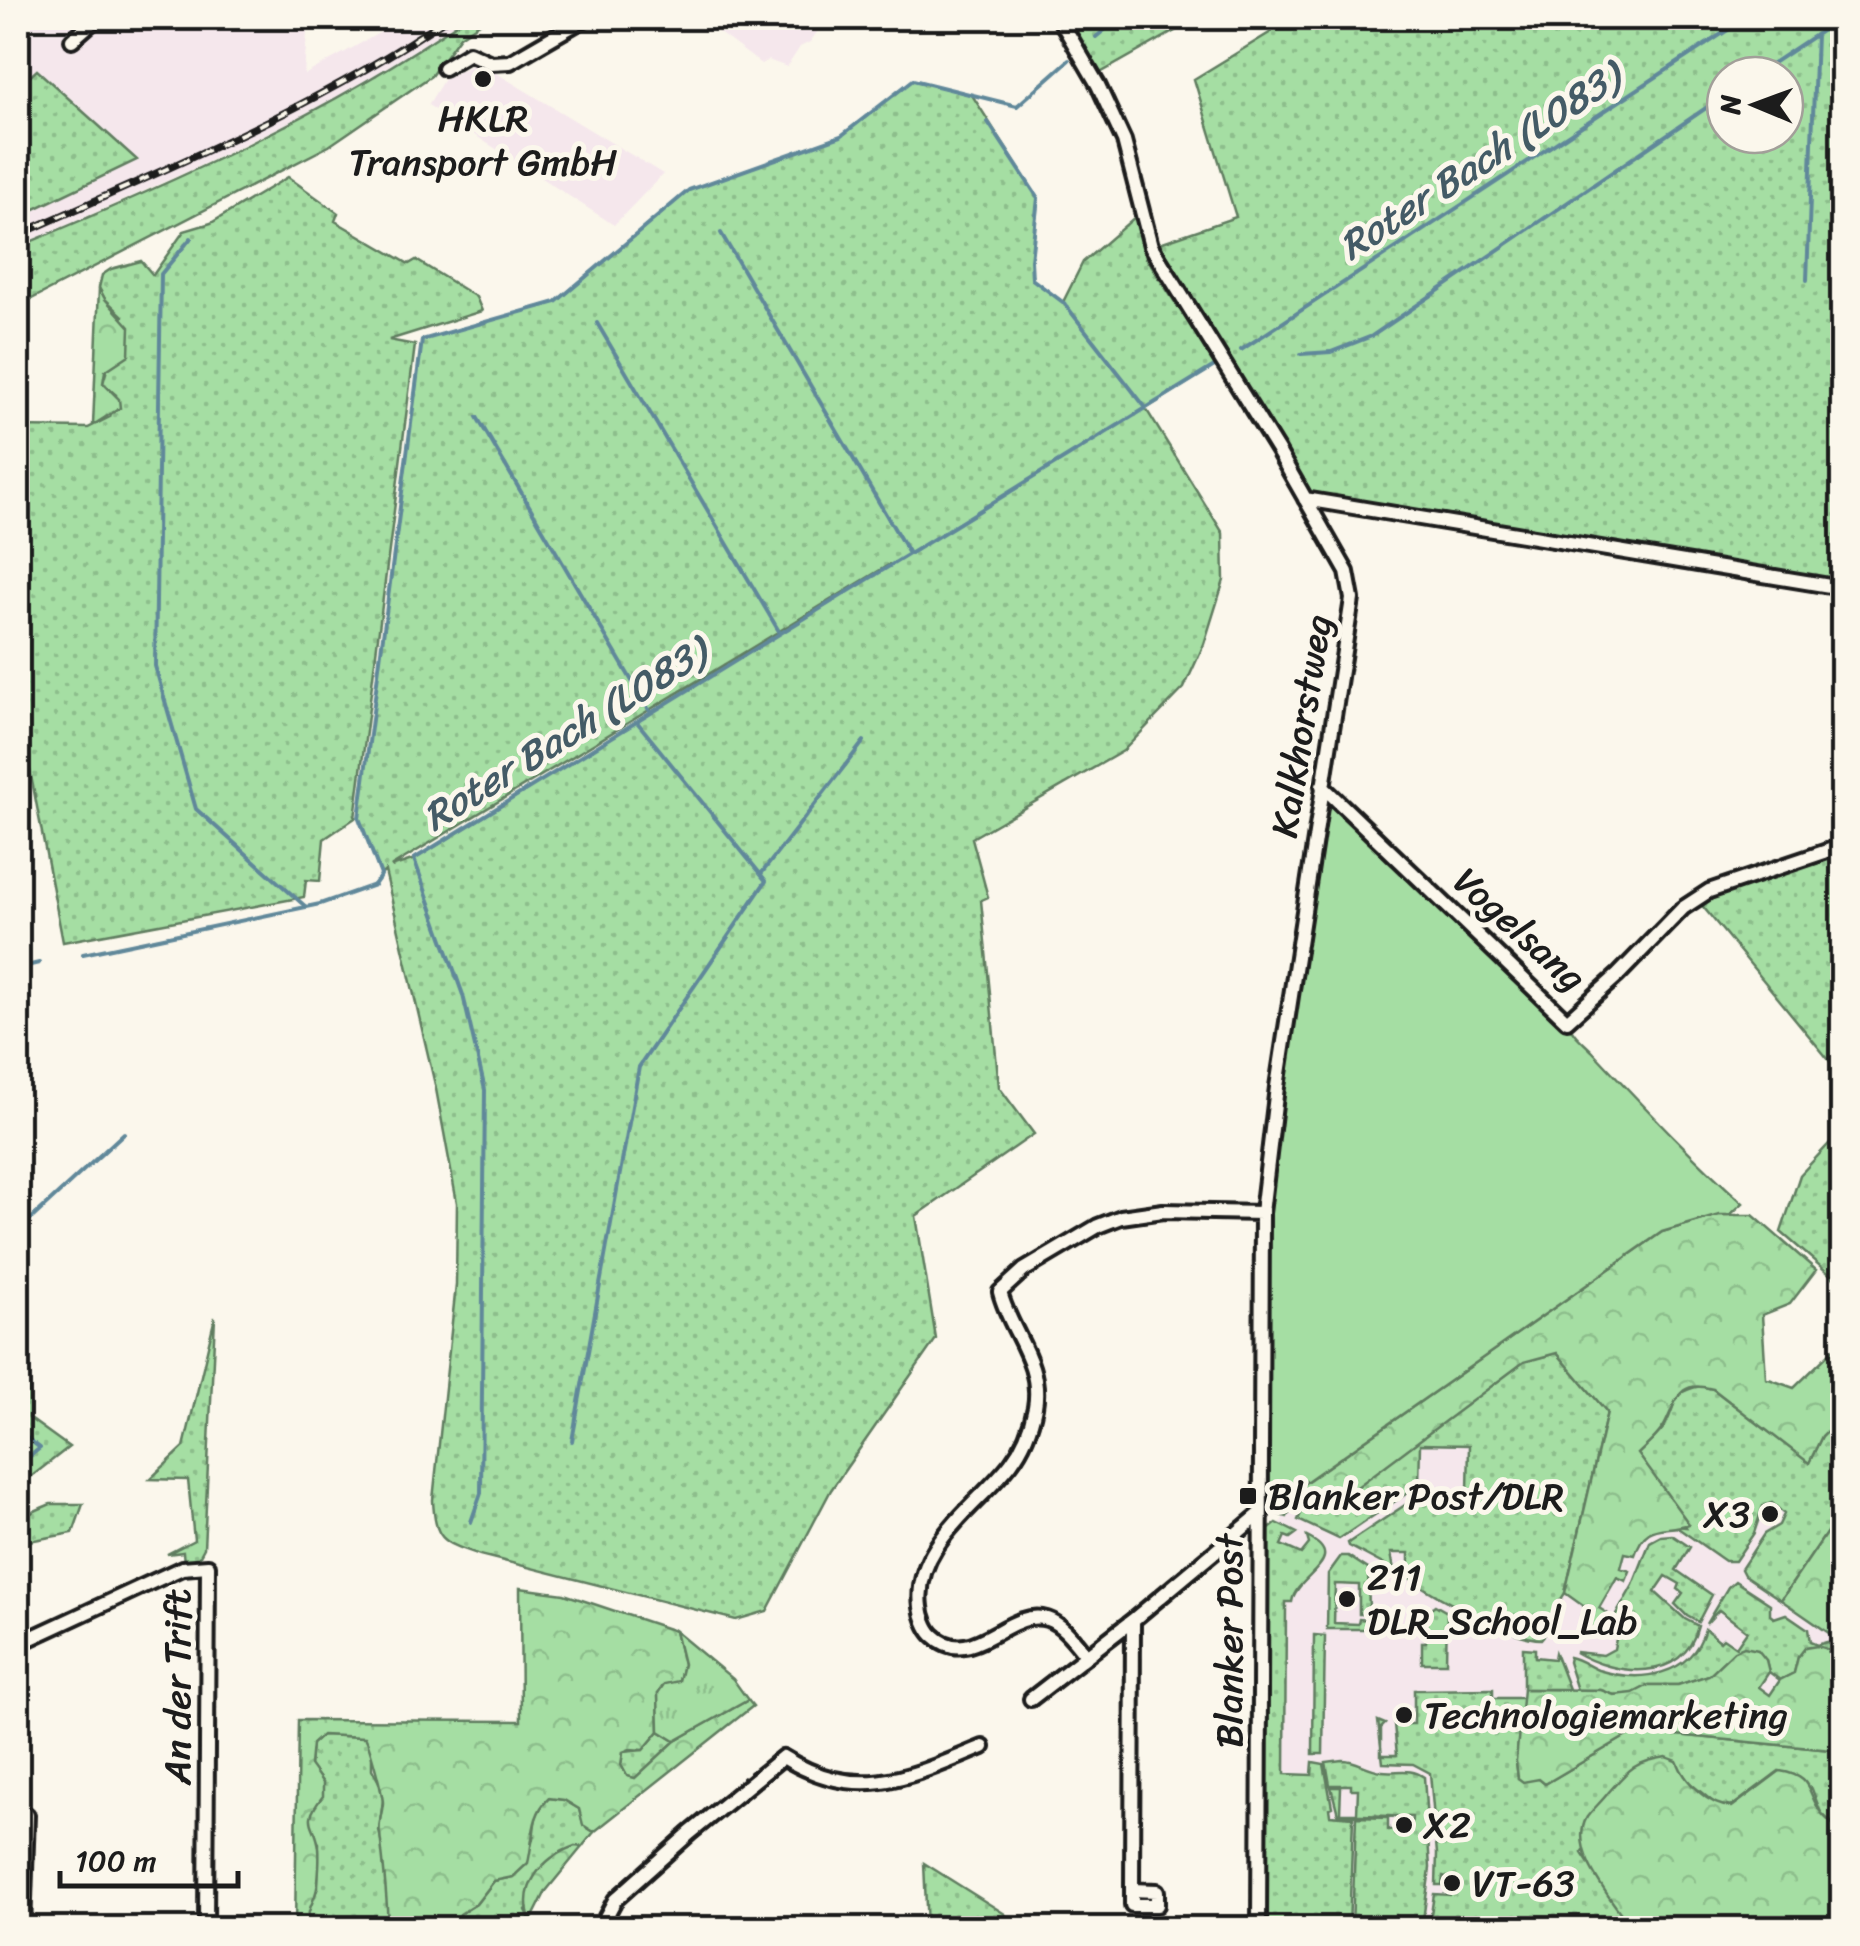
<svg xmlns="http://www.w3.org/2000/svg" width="1860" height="1946" font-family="Sriracha,sans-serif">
<defs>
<pattern id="grass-dots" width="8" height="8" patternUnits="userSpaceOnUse" patternTransform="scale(2.5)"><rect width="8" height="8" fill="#a5dea3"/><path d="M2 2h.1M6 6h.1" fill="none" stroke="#8dbe8c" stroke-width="1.8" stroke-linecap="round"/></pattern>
<pattern id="forest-crowns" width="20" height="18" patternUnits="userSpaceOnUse" patternTransform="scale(2.5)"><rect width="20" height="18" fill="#a5dea3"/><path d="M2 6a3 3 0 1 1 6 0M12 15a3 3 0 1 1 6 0" fill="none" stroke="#8dbe8c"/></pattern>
<pattern id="park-tufts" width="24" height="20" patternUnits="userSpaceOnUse" patternTransform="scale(2.5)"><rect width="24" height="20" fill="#a5dea3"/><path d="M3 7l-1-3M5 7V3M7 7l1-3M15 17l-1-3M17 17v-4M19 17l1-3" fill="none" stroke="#8dbe8c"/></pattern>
</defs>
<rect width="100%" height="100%" fill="#fbf7ec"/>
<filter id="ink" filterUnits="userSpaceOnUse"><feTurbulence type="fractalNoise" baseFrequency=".01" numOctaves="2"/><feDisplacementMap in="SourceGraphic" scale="20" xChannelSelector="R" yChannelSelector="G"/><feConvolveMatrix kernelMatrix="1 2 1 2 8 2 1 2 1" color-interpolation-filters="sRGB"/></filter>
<g filter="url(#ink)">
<path fill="#f5e7ec" d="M18,18H308L304,75L406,18H465L412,55L323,106L191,170L18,247V217L137,160L37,71L18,87Z
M733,18H814L823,24L810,42L800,47L787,67L768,60L761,64L718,32Z
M478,62L663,174L614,225L428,105L444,79Z
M1535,1327L1765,1432L1842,1486V1751L1635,1731L1508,1928H1274L1272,1544L1291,1499Z"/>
<path fill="url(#grass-dots)" stroke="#607d60" stroke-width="2.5" fill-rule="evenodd" d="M465,18H487L460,36L431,76L329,146L18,306V247C172,183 328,114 465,18Z
M1059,18H1198L1093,77Z
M1263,18H1842V580L1721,561L1611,551L1305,499L1151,246L1236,217L1194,79L1271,32ZM1725,75H1785V135H1725Z
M37,70L137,160L18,217V87Z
M913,80L972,95L1038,198L1031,260L1032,279L1063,302L1083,262L1136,216L1146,258L1216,365L1146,409L1223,533L1224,580L1204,644L1184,688L1123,751L972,838L988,897L981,900L999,1087L1034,1134L916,1216L936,1339L831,1490L767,1611L736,1620L480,1555C443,1542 435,1541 433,1500L456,1285L457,1203L436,1089L385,871L381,875L359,818L422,340L556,302L689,190L841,136ZM890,564L415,859L391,867L392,866Z
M288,177L338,213L335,221L409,264L416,260L476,297L482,311L389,340L415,345L355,818L324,839L320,881L306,880L304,897L63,942L18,708V427L88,428L110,417L116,395L103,383L123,316L105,299L99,288L102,275L111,269L141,261L153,275L184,231L211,223Z
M1842,851V1076L1700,903L1711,897Z
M1842,1130V1285L1781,1232L1800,1175Z
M18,1263L29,1265V1418L69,1447L18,1487Z
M215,1317L204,1548L198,1559L184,1563L183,1552L167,1554L194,1540L188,1480L150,1479L184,1447Z
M1557,1353L1607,1412L1565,1593L1546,1623L1551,1627L1541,1639C1511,1639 1435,1596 1409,1578V1553H1391L1394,1570L1349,1546L1348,1543L1426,1491L1468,1492L1469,1445L1420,1444L1419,1485L1339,1539L1298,1520L1302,1511L1292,1507L1287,1517L1284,1516L1291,1499L1307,1487L1319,1506L1329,1507L1524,1361Z
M1701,1386L1713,1389L1809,1462L1822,1436L1842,1416L1839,1483L1842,1486V1510L1781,1600L1744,1575L1741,1569L1764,1534L1779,1525L1784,1514L1772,1503L1763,1506L1754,1533L1735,1561H1725L1675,1526L1686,1527L1638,1454C1646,1445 1660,1435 1666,1424C1678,1401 1670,1392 1701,1386Z
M51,1504H83L73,1533L18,1543C17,1516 27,1514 51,1504Z
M1277,1523L1297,1533L1290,1538L1285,1536L1281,1545L1301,1554L1309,1544L1307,1537C1352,1559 1295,1576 1292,1602H1286L1285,1774L1312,1775L1313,1762L1324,1764L1332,1807L1329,1808L1330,1815L1353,1817L1349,1928H1266L1265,1552L1267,1531Z
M1672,1535L1690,1547L1676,1570L1712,1595L1698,1622L1687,1616L1675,1604L1683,1593L1678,1589L1680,1584L1666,1576L1655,1592L1685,1619L1698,1626C1684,1684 1615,1676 1575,1652L1603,1655L1614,1649L1616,1639L1612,1622L1633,1585L1650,1542L1661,1536Z
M1341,1556H1348L1368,1569L1369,1614H1359V1585L1335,1584L1334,1623L1358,1624L1359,1619L1369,1620V1629H1327L1328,1574Z
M1735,1581L1770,1604V1615L1774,1618L1786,1614L1808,1629L1810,1642L1817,1645L1827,1642L1842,1653V1667L1798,1657L1794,1673L1780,1680L1769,1672L1766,1660L1734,1652L1709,1675L1678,1685H1649L1633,1694L1614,1695L1601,1690H1577L1568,1662L1569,1657C1580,1659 1588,1666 1598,1670C1640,1683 1691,1677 1705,1629L1720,1641L1723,1638L1736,1647L1747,1631L1719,1610L1706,1624L1728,1587Z
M1435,1605L1447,1612L1446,1663H1422V1642H1426L1427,1611Z
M1314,1635L1325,1636L1323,1754H1313Z
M1523,1648L1535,1649V1657L1554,1659L1555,1653L1569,1689H1523Z
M1493,1689V1698H1523L1516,1761L1518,1778L1539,1779L1545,1784L1635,1731L1842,1751V1832L1821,1813L1812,1789L1779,1771L1731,1807H1719L1683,1777L1582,1853L1631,1928H1429L1434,1894L1450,1895L1451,1888L1457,1887L1458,1883L1456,1879L1443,1876L1442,1885H1436L1437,1854L1430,1773L1413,1764L1383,1763L1378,1721L1385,1724L1381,1728V1755H1397L1394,1724H1414V1690Z
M659,1731L675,1741L635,1779L627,1776L621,1765L623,1752L643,1750Z
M322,1735L365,1737L372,1747V1769L380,1784L383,1800L379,1830L387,1868L388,1928H308L307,1911L318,1888L319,1843L310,1829L311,1810L323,1783L310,1766L312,1744Z
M1342,1760C1357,1760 1366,1769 1382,1771C1398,1773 1410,1767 1424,1777L1430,1868L1422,1928H1352L1356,1817L1388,1818V1830H1411L1412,1817L1338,1814L1331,1787H1341L1340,1813H1357L1358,1789H1351V1785H1330L1326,1762Z
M549,1798L564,1800L579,1809L583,1825L594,1832L582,1847L575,1846L526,1910L531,1921L527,1928H457L460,1914L476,1904L494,1881L513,1877C519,1868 526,1859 530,1849C538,1830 529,1816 549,1798Z
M924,1863L1005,1914L1011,1928H927Z"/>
<path fill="url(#forest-crowns)" stroke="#607d60" stroke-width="2.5" d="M99,288L105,299L130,327L129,355L105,371L103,383L119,399L120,408L93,425Z
M1719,1215H1753L1816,1270L1790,1304L1762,1315L1766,1378L1794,1388L1842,1341V1416L1822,1436L1809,1463L1713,1389C1679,1379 1677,1399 1666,1422C1661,1434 1647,1445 1638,1454L1689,1524C1664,1533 1646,1520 1635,1555L1625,1553L1621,1568L1630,1571L1626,1581L1617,1577L1599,1608L1607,1613L1594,1631L1581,1616L1586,1608L1565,1593L1607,1412L1557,1353L1524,1362L1329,1508L1320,1506L1307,1488L1291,1499L1283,1516L1270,1511L1282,1499L1662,1232Z
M1842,1510V1642L1781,1600Z
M520,1588L564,1594L675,1631L683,1664L679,1681L658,1693L659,1731L643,1750L630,1749L623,1752L621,1765L627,1776L635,1778L675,1741L748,1700L753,1706L594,1832L583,1825L579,1809L564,1800L549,1798C530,1816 534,1839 528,1863L513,1877L494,1881L476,1904L460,1914L457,1928H388C387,1895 384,1868 380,1834C378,1824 382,1814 383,1803C383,1795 369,1742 365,1737L322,1735L312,1744L310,1765L323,1783V1796C300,1825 316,1821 319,1848C320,1858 319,1870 318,1881C317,1901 306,1905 308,1928H295L298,1720L521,1721Z
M1817,1646L1827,1649L1835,1663L1842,1667V1751L1635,1731L1545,1784L1539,1779L1523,1782L1518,1778L1516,1761L1523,1689L1601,1690L1614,1695L1633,1693L1649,1685H1678L1709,1675L1734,1651L1744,1647L1758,1650L1766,1660L1769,1672L1759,1687L1770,1695L1780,1680L1794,1673L1798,1657L1805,1648Z
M1666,1757L1677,1761C1685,1782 1708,1806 1732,1807L1780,1771C1816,1777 1805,1793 1823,1815C1828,1821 1836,1827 1842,1832V1928H1631C1613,1900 1567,1851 1587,1817C1593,1809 1602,1801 1608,1793C1629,1769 1634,1762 1666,1757Z
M575,1846L582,1847L546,1891L531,1921C517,1886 543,1857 575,1846Z"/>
<path fill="url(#park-tufts)" stroke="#607d60" stroke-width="2.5" d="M675,1631L733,1679L748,1700L675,1741L659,1731L658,1693L664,1684L679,1681L683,1664Z"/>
<path fill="#a5dea3" stroke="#607d60" stroke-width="2.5" d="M1322,786L1567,1021C1573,1035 1581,1040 1592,1051C1641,1103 1689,1155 1743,1203L1730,1215H1719L1662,1232L1260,1514L1262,1213Z"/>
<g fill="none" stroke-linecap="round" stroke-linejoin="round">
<path stroke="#60889a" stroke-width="4" d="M1096,37L1119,18
M1755,75L1841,18
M988,122L1038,198L1031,260L1032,279L1064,303L1146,408
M721,233L908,552
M191,238L161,274L155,666L196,809L306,907
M1807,280L1816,34
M597,323L780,633
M1241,350L1746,18
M1301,354L1331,352L1372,336L1725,95
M477,417L649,710
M761,874L864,741
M83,954L320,904L374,885L381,875L359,818L422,340L556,302L689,190L841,136L913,80L1017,106L1069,60
M18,968L39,963
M18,1231L124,1133
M18,1431L40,1448L18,1466
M572,1441L639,1067L766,881L637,722
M471,1522L481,1493L485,1090L463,995L414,859L1216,365"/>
<g stroke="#1c1c1c" stroke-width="20">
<path id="minor" d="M1059,18L1098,85L1124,141L1151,246L1278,451L1347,572L1352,599L1277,1087L1262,1213L1259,1928
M72,40L97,18
M444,68L469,53L491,63L510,62L586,18
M1305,499L1842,588
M1322,786L1567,1021L1618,975L1683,908L1709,891L1842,846
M18,1644L182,1568L208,1566L206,1928
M1086,1655C1076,1643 1063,1624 1047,1619C1008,1607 971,1672 933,1635C926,1628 922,1615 921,1607C913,1545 978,1506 1011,1463C1024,1446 1031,1428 1035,1407C1043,1362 1010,1332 1000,1292L1024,1270L1098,1226L1121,1217L1163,1211L1262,1213
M1031,1699L1133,1620L1260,1514
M1132,1890L1157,1891V1905H1132V1890L1133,1620
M23,1928L27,1815
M600,1928L615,1900L690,1833L783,1757C857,1803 909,1778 983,1747"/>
</g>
<use href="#minor" stroke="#fbf7ec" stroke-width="12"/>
<g stroke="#1c1c1c" stroke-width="8">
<path id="rail" d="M18,235C163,170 316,108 447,18"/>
</g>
<use href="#rail" stroke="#fbf7ec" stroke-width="4" stroke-dasharray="11" stroke-linecap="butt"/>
</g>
</g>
<g fill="#1c1c1c" stroke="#fbf7ec" stroke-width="4">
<circle cx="483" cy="79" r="10"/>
<rect x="1238" y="1486" width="20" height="20" rx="5"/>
<circle cx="1770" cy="1514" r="10"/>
<circle cx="1347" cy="1599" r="10"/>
<circle cx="1404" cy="1715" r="10"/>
<circle cx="1404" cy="1825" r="10"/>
<circle cx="1452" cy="1883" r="10"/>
</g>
<g text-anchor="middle" stroke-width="10" stroke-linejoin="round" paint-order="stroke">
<g font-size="38" fill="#1c1c1c" stroke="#fbf7ec" text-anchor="start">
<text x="483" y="131" text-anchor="middle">HKLR<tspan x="483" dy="44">Transport GmbH</tspan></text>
<text x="1268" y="1509">Blanker Post/DLR</text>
<text x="1750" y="1527" text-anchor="end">X3</text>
<text x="1367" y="1590">211<tspan x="1367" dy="44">DLR_School_Lab</tspan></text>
<text x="1424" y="1728">Technologiemarketing</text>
<text x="1424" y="1838">X2</text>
<text x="1472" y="1896">VT-63</text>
</g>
<g font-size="38" fill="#1c1c1c" stroke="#fbf7ec">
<text transform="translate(1301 726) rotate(-81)" y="13">Kalkhorstweg</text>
<text transform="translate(1520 929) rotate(42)" y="13">Vogelsang</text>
<text transform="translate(1229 1641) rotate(-90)" y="13">Blanker Post</text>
<text transform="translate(177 1687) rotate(-90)" y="13">An der Trift</text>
</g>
<g font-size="40" font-style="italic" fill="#445b66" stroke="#fbf7ec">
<text transform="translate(1479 161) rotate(-33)" y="14">Roter Bach (L083)</text>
<text transform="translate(564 734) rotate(-32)" y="14">Roter Bach (L083)</text>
</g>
</g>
<rect width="1860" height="1946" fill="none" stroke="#fbf7ec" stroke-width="60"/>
<rect x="30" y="30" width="1800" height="1886" fill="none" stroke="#1c1c1c" stroke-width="4" filter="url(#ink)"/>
<g transform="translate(1755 105) rotate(271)"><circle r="48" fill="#fbf7ec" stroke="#a29f99" stroke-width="2.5"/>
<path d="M0-8L18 38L0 25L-18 38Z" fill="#1c1c1c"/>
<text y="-15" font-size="28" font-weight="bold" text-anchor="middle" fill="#1c1c1c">N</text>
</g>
<path d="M60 1871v15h178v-15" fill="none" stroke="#1c1c1c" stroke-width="5"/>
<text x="75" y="1871" font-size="30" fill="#1c1c1c" stroke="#fbf7ec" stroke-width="8" paint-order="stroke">100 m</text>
</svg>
